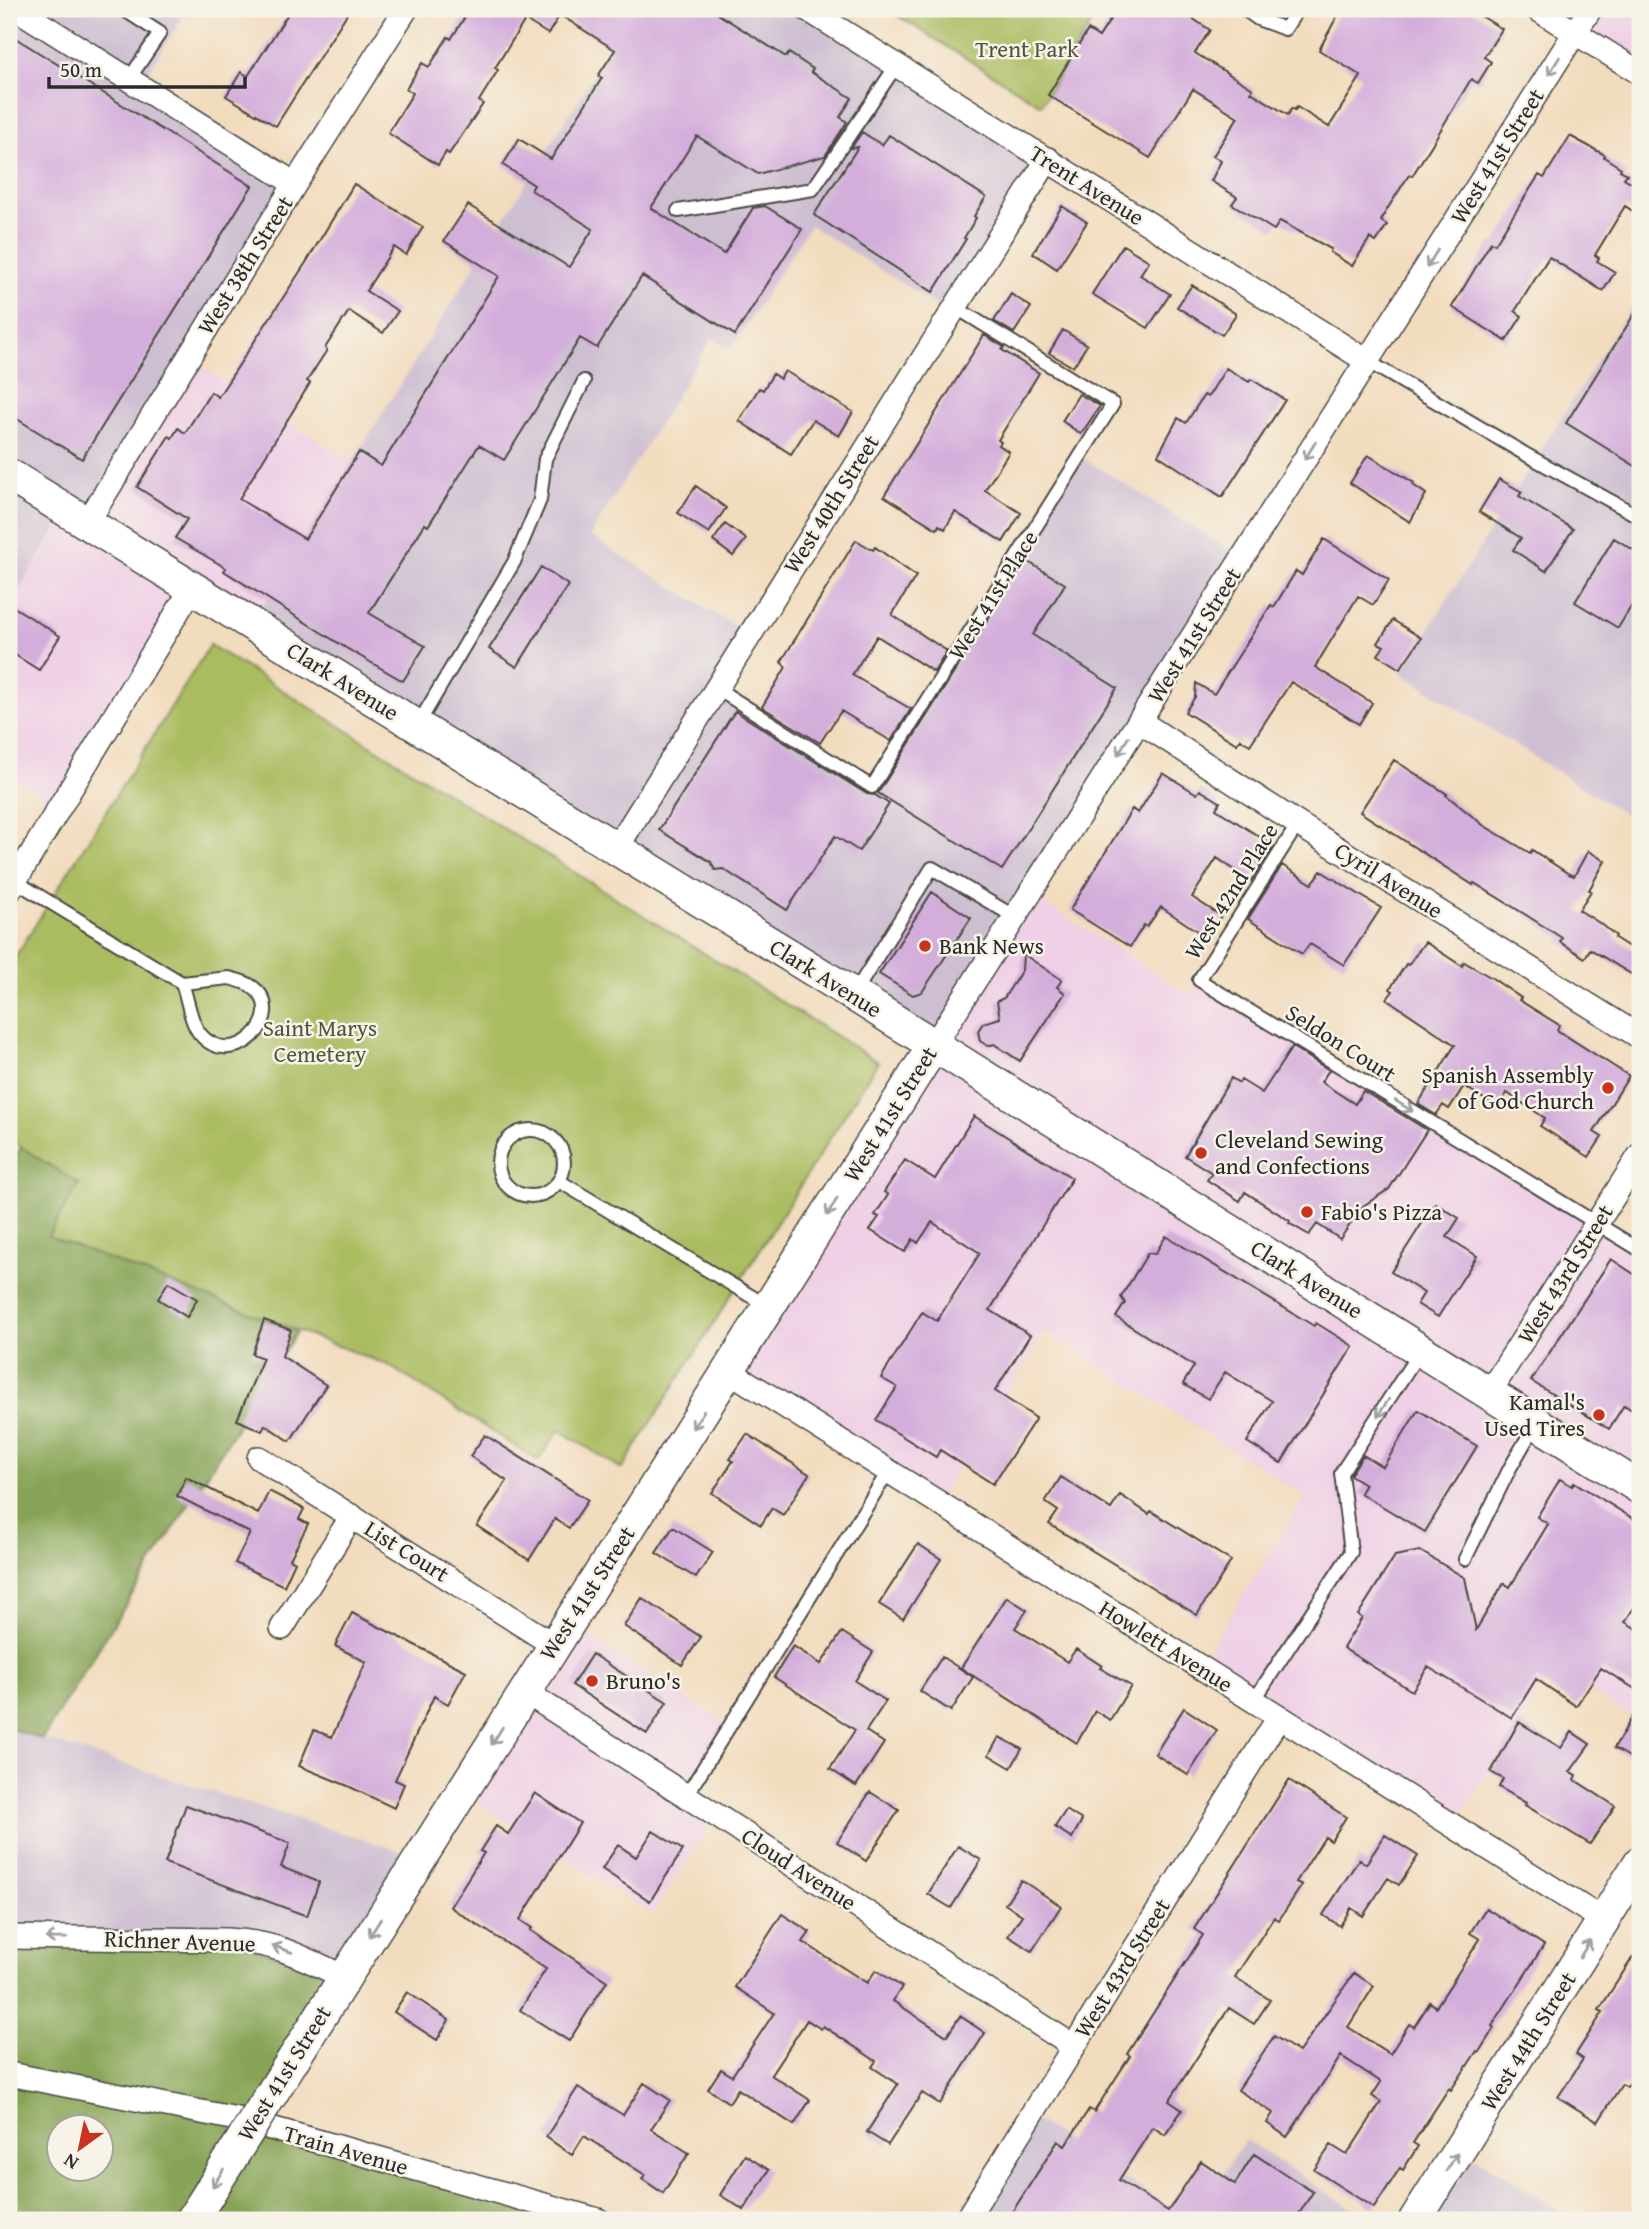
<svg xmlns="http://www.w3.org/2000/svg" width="1649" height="2229" font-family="'Gentium Book Plus',serif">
<rect width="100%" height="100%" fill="#f7f3e8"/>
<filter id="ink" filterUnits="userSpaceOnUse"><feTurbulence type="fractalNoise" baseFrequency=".0143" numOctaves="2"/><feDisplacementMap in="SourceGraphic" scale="14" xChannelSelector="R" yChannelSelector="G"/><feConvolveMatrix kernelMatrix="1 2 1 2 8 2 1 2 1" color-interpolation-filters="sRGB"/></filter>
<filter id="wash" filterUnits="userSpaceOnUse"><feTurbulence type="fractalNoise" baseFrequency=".00686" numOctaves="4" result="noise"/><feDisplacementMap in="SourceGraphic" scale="28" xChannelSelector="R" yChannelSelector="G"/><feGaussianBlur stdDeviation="1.57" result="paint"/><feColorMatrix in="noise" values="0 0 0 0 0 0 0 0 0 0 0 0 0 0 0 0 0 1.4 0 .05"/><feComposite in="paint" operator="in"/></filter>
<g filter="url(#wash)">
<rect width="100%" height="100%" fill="#f2dcbe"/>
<path fill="#efd0e6" d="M1590,9H1640V73L1575,32Z
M188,358L352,462L251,624L193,588L60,807L9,775V605L67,511Z
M1029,894L1190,995L1199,980L1640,1250V1722L1553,1668L1453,1827L1198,1667L1306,1496L1045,1332L936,1502L729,1371Z
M568,1623L730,1726L686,1796L716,1815L652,1914L461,1792Z"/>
<path fill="#cdbed2" d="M9,9H187L140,86L295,184L87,523L67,511L9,605Z
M635,9H807L1048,159L950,314L810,225L731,349L712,338L590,536L749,635L716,688L872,787L1080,456L1243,558L934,1045L251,624Z
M1640,293V820L1639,823L1401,673Z
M9,1728L419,1857L344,1977L9,1937Z
M1030,2117L1190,2220H966Z
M1245,2140L1370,2220H1192Z
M1461,2148L1574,2220H1415Z"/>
<path fill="#aabc60" stroke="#6a7446" stroke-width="2" d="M887,9H1100L1041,105Z
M210,645L878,1062L622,1469L559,1430L538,1461L388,1365L47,1236L79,1184L9,1139V967Z"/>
<path fill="#87a456" stroke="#596840" stroke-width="2" fill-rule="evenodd" d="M21,1147L79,1184L48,1236L297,1331L42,1739L9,1728V1167Z
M9,1937L227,1940L344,1977L250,2127L596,2220H9ZM60,2128H102V2170H60Z"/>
<g id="blocks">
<path fill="#d4aedb" d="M291,9H350L276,126L226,96L241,72L248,76Z
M470,9H710L786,57L789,53L813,69L811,72L852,98L840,117L847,122L825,156L758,174L697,136L651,208L724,254L753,208L765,206L802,229L735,335L642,276L597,348L580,338L504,460L479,445L428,526L425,524L369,613L425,646L403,681L346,648L224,571L226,568L175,538L187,519L137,487L169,436L172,438L178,428L185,433L211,392L218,397L307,261L354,184L423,227L406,255L394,247L366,291L398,311L383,333L349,311L325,348L327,350L307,381L310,383L239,499L305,539L359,452L381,466L499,276L444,241L468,205L569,267L593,229L531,190L534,185L503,165L519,139L551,159L602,78L598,76L615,50L560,15L548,34L525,20L495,68L498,70L479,101L483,104L449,154L446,152L438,165L388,133L413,93L406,89L422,63L429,67L448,37L451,39Z
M1117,9H1178L1210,30L1195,53L1253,89L1251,92L1288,115L1292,108L1295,110L1297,107L1329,127L1361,76L1319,50L1341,9H1470L1502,29L1484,57L1491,62L1478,83L1471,79L1431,146L1412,176L1409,175L1386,211L1381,221L1387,225L1376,242L1370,238L1352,266L1330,252L1331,249L1280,221L1274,230L1232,204L1237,197L1211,181L1221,161L1213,156L1238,117L1193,89L1150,158L1048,95L1088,30L1099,37Z
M9,34L252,186L82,459L9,414Z
M862,132L882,145L889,135L986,197L974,216L976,218L964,238L966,239L933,292L814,215L858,147L851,148Z
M1570,136L1605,155L1604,157L1621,168L1620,170L1627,174L1624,178L1640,188V216L1625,206L1595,255L1599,258L1597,261L1615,272L1603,291L1549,257L1515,311L1522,316L1506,341L1452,307L1491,242L1495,244L1539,175L1544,178Z
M1062,206L1087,222L1057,269L1033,253Z
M1123,245L1149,261L1140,275L1170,294L1148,328L1092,294Z
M1192,285L1236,314L1222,335L1177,307Z
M1011,294L1031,307L1014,333L994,321Z
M1640,305V469L1566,423Z
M1063,330L1087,345L1073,367L1049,353Z
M984,335L1004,347L1002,350L1039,373L998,440L1001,442L999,445L1009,452L985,490L1021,513L1003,542L955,512L945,529L939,525L937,529L884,496Z
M1226,368L1249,382L1251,379L1285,400L1222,497L1158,455L1178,418L1186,423L1204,395L1208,397Z
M785,371L853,412L839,436L813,420L791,454L739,421L759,388L763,390L773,374L780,379Z
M1079,394L1100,406L1081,434L1062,421Z
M1368,455L1414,483L1413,485L1426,494L1410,522L1350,483Z
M1499,479L1522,492L1519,496L1573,529L1546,571L1513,550L1521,538L1479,512Z
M696,486L726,508L709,533L678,513Z
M725,524L746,539L733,556L713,541Z
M1614,538L1640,554V592L1618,628L1575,602Z
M1324,539L1389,580L1373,605L1358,596L1315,667L1372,703L1359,724L1291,682L1250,745L1240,739L1237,744L1185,712L1195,697L1196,683L1214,694L1271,605L1274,607L1296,571L1302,575Z
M856,540L873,550L875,547L916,576L892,615L947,651L934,672L877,636L852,675L911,709L891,741L841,711L820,743L762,707L786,667L781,662Z
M1025,560L1065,584L1033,635L1117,688L1002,870L878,793Z
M541,567L568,585L517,667L489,649Z
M9,604L60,636L39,670L9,651Z
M1393,620L1421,638L1400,669L1378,655L1384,646L1378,643Z
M735,711L867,794L875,795L889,804L859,851L835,836L787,910L723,869L715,870L711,862L659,830Z
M1394,760L1447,794L1446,795L1483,825L1530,853L1532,850L1569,874L1574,876L1588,851L1605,861L1589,890L1591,891L1579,910L1604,926L1616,936L1615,938L1640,954V959L1631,974L1590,949L1585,958L1560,942L1562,938L1526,915L1474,883L1473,885L1360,812Z
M1163,773L1197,794L1200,790L1220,802L1216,809L1274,846L1251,881L1217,858L1192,897L1221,916L1206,937L1161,907L1147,927L1144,925L1130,947L1070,910L1132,809L1138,813Z
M1282,865L1312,884L1321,871L1381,908L1344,965L1310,944L1302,954L1248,919Z
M932,892L971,918L922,992L913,995L879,974Z
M1425,942L1462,966L1464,962L1492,978L1521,998L1519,1000L1559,1025L1557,1030L1629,1076L1594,1132L1602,1137L1589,1157L1540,1126L1545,1118L1507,1093L1498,1108L1464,1086L1449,1109L1443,1105L1436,1115L1418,1104L1455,1045L1387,999L1393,991L1390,989L1406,964L1408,965Z
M1023,954L1062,980L1057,987L1065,993L1020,1061L994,1044L988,1046L980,1041L978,1031L983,1023L1000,1018L997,1001L1004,998L1022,970Z
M1292,1047L1329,1070L1321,1082L1355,1104L1363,1091L1427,1130L1389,1189L1363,1206L1340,1239L1317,1224L1309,1235L1289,1223L1290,1221L1245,1192L1240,1201L1207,1180L1212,1173L1185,1156L1231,1078L1239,1083L1241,1080L1262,1093Z
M974,1116L1072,1178L990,1310L1030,1335L995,1391L1036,1418L993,1484L940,1450L936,1457L876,1420L897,1387L881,1378L922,1312L937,1321L980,1253L932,1222L918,1243L913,1239L905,1252L870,1230L879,1217L875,1215L888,1195L884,1192L905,1160L935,1179Z
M1435,1203L1459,1218L1447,1237L1477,1256L1438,1317L1417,1304L1424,1293L1391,1272Z
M1166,1236L1314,1326L1316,1323L1353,1346L1281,1463L1247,1442L1272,1401L1225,1372L1208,1399L1183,1384L1194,1366L1116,1317L1125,1303L1121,1297L1148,1253L1155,1254Z
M1611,1259L1640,1278V1415L1624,1405L1609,1429L1531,1381Z
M168,1282L197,1299L187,1317L158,1299Z
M264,1320L291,1330L282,1356L326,1385L290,1441L265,1425L262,1431L237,1420L263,1358L252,1354Z
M1418,1410L1477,1446L1425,1532L1360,1493L1365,1484L1350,1475L1363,1455L1383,1467Z
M747,1434L809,1474L783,1515L772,1508L761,1525L712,1493L733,1461L730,1459Z
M485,1435L588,1500L569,1528L555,1519L529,1560L477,1526L507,1481L470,1456Z
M186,1477L258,1514L269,1491L304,1509L299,1519L308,1524L290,1559L295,1562L284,1586L235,1563L250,1533L177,1496Z
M1061,1477L1111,1509L1120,1495L1149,1514L1151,1511L1231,1561L1197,1615L1049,1524L1058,1511L1045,1502Z
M1560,1479L1572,1486L1574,1482L1640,1523V1598L1625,1622L1640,1631V1692L1601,1668L1576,1706L1536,1679L1512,1718L1428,1667L1412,1691L1343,1648L1362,1618L1358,1615L1395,1556L1420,1551L1465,1578L1476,1630L1504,1583L1510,1587L1548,1524L1537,1517Z
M673,1527L713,1552L696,1578L656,1553Z
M918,1544L941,1559L903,1619L879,1604Z
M1007,1597L1027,1610L1015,1628L1067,1662L1076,1649L1102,1666L1100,1668L1131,1686L1110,1720L1095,1711L1077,1743L961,1668Z
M642,1598L701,1637L682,1665L624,1626Z
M352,1613L466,1671L448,1704L434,1696L395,1780L404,1784L394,1808L348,1786L299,1766L314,1730L332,1737L366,1662L335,1646Z
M842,1632L873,1652L855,1681L886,1701L866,1731L884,1743L856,1786L830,1769L855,1730L774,1677L793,1646L821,1664Z
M592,1654L667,1702L647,1734L572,1685Z
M942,1657L973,1677L951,1711L920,1691Z
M1640,1704V1763L1614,1748Z
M1184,1708L1217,1730L1188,1775L1155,1754Z
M1519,1722L1561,1748L1572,1732L1590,1744L1570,1772L1577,1775L1575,1780L1615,1806L1590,1844L1525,1805L1526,1803L1499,1787L1503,1779L1491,1772Z
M999,1737L1022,1749L1011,1768L989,1755Z
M1289,1780L1346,1817L1331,1841L1325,1837L1296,1882L1302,1885L1279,1920L1274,1917L1235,1977L1270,2000L1254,2024L1229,2008L1169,2101L1182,2110L1165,2135L1153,2127L1119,2180L1168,2211L1201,2161L1235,2184L1254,2154L1313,2192L1295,2220H1007L1058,2141L1065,2146L1089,2109L1094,2112L1130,2056L1127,2054L1203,1935L1194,1929Z
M870,1792L899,1810L866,1861L837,1842Z
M535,1793L580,1823L520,1920L532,1928L530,1930L607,1981L569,2041L520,2010L546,1969L450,1907L484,1853L480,1851L496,1826L508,1834Z
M186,1805L290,1843L281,1867L319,1882L307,1916L165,1863Z
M1066,1810L1082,1820L1072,1838L1055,1827Z
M653,1831L683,1850L650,1901L602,1869L618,1845L636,1857Z
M1385,1835L1418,1856L1399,1885L1388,1878L1363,1916L1351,1908L1340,1926L1323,1915L1359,1859L1366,1864Z
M958,1846L981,1860L951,1908L928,1894Z
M1021,1880L1061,1906L1032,1951L1008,1936L1022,1915L1005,1904Z
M1486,1908L1544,1945L1492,2026L1494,2028L1479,2052L1477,2051L1451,2090L1449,2088L1413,2143L1418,2146L1403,2170L1400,2168L1374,2208L1314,2170L1331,2145L1347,2155L1381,2102L1372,2096L1381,2082L1341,2056L1287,2137L1267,2123L1273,2113L1238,2090L1274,2036L1299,2052L1354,1973L1374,1986L1348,2027L1390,2054L1409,2024L1414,2027L1430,2002L1436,2007L1480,1939L1470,1933Z
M782,1914L810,1932L803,1942L867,1983L876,1970L902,1987L893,2001L947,2036L960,2016L985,2033L940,2104L922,2093L888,2145L867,2132L898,2084L872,2067L876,2061L823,2026L821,2029L807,2020L771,2075L810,2100L794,2125L738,2089L729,2103L708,2089L721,2069L732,2076L774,2013L735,1987Z
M1640,1946V2067L1627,2087L1622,2084L1598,2122L1558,2097L1583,2059L1576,2054L1603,2012L1599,2010Z
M407,1992L449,2020L437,2040L394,2012Z
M644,2083L670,2100L651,2129L689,2153L663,2193L642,2179L645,2175L584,2136L572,2155L546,2137L578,2087L623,2115Z
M745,2155L769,2170L744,2210L720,2195Z"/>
</g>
</g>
<g filter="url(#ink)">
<use href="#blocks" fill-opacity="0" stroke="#494641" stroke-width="2"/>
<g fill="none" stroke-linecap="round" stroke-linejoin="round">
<g stroke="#494641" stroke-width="16">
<path id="lane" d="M123,9L160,33L129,79
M1244,9L1258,19L1285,29L1298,9
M678,211L813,189L896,66
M1367,361L1525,454L1640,517
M716,688L872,787L1113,404L955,307
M417,726L514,562L540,500L545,459L584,381
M1298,824L1199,980L1640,1250
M15,881L182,983
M229,978C237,980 247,982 254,988C289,1016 233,1073 200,1034C190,1022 188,999 182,983Z
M854,994L932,868L1015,917
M498 1163a33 33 0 1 1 66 0a33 33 0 1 1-66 0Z
M559,1181L769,1307
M1465,1559L1510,1468L1536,1423
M1253,1702L1351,1552L1341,1473L1420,1351
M686,1796L888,1472"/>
</g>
<g stroke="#494641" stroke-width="26">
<path id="street" d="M17,9L295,184
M807,9L1367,361
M1537,9L1640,73
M87,523L295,184L406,9
M1139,721L1298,824L1640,1037
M616,849L1048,159
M9,891L192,588
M934,1045L1590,9
M729,1371L1603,1920
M1489,1393L1640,1155
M259,1458L554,1645
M282,1628L352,1516
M524,1691L1073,2046
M9,1937L227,1940C276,1942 302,1957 344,1977
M9,2074L242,2120L598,2220
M966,2220L1279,1717"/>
</g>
<g stroke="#494641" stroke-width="35">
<path id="secondary" d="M9,475L854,995L1640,1488
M294,2058L934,1045
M1415,2220L1640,1862"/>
</g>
<use href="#lane" stroke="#fff" stroke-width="12"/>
<use href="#street" stroke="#fff" stroke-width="23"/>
<use href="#secondary" stroke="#fff" stroke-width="32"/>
<g stroke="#494641" stroke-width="35" stroke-linecap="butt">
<path id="secondary-bridge" d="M192,2220L294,2058"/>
</g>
<use href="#secondary-bridge" stroke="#fff" stroke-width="32"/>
</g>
<defs><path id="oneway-shaft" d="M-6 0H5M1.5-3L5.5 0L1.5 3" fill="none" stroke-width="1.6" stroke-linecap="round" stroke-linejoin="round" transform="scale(1.75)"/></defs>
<g stroke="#a0a0a0">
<use href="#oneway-shaft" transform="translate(1554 66) rotate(122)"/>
<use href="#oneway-shaft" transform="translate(1432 259) rotate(122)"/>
<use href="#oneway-shaft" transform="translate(1310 451) rotate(122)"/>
<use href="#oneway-shaft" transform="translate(1123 746) rotate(122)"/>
<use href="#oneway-shaft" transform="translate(1404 1106) rotate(32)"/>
<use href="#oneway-shaft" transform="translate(832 1207) rotate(122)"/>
<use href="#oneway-shaft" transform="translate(1383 1408) rotate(123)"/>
<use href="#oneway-shaft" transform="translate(698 1420) rotate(123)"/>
<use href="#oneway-shaft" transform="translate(497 1736) rotate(122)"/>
<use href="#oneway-shaft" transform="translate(375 1928) rotate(122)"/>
<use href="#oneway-shaft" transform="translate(56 1938) rotate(-179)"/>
<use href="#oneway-shaft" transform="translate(282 1949) rotate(-161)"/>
<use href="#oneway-shaft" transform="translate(1585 1949) rotate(-58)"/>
<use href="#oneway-shaft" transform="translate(1452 2162) rotate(-58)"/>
<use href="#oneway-shaft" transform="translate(218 2178) rotate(122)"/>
</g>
</g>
<g fill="#c8321e" stroke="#f7f3e8" stroke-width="2.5">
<circle cx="925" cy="946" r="7"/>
<circle cx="1608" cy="1088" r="7"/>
<circle cx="1201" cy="1153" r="7"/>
<circle cx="1307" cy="1212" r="7"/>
<circle cx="1599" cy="1415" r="7"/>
<circle cx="592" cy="1681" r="7"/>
</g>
<g text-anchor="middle" stroke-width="5" stroke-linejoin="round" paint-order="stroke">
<g font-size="23" fill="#51563b" stroke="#f7f3e8">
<text x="1027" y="57">Trent Park</text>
<text x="320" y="1036">Saint Marys<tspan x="320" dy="26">Cemetery</tspan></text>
</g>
<g font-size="23" fill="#2b2b2b" stroke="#f7f3e8">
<text transform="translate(1497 156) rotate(-58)" y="8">West 41st Street</text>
<text transform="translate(1087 185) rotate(32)" y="8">Trent Avenue</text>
<text transform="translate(245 265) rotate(-58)" y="8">West 38th Street</text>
<text transform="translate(831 504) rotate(-58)" y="8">West 40th Street</text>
<text transform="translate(993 595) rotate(-58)" y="8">West 41st Place</text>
<text transform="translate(1194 635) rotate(-58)" y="8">West 41st Street</text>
<text transform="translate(343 681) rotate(32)" y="8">Clark Avenue</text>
<text transform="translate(1389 880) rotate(32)" y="8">Cyril Avenue</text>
<text transform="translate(1231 891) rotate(-58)" y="8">West 42nd Place</text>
<text transform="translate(826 978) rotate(32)" y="8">Clark Avenue</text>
<text transform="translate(1341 1043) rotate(32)" y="8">Seldon Court</text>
<text transform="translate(890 1114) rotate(-58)" y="8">West 41st Street</text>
<text transform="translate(1565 1274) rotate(-58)" y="8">West 43rd Street</text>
<text transform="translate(1307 1279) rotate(32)" y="8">Clark Avenue</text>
<text transform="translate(407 1551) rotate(32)" y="8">List Court</text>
<text transform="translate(587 1593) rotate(-57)" y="8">West 41st Street</text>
<text transform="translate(1166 1646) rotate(32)" y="8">Howlett Avenue</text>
<text transform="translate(799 1869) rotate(33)" y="8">Cloud Avenue</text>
<text transform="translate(180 1941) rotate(2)" y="8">Richner Avenue</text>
<text transform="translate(1122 1968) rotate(-58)" y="8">West 43rd Street</text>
<text transform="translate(1528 2041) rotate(-58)" y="8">West 44th Street</text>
<text transform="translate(284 2073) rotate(-58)" y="8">West 41st Street</text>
<text transform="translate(346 2150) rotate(16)" y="8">Train Avenue</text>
</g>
<g font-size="23" fill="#2b2b2b" stroke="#f7f3e8" text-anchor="start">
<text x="939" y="954">Bank News</text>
<text x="1594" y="1083" text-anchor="end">Spanish Assembly<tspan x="1594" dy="26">of God Church</tspan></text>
<text x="1215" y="1148">Cleveland Sewing<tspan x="1215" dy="26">and Confections</tspan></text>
<text x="1321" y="1220">Fabio's Pizza</text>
<text x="1585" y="1410" text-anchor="end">Kamal's<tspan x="1585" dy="26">Used Tires</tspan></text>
<text x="606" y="1689">Bruno's</text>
</g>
</g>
<rect width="1649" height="2229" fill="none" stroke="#f7f3e8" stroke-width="35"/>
<g transform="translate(80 2148) rotate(213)"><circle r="33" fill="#f7f3e8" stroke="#a5a39c" stroke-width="2"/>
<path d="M0-5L12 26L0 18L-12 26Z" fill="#c8321e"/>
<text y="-10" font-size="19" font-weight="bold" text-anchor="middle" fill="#2b2b2b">N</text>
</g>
<path d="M49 77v10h196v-10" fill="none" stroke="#2b2b2b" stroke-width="3.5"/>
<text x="60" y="77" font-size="21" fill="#2b2b2b" stroke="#f7f3e8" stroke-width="5" paint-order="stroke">50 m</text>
</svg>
